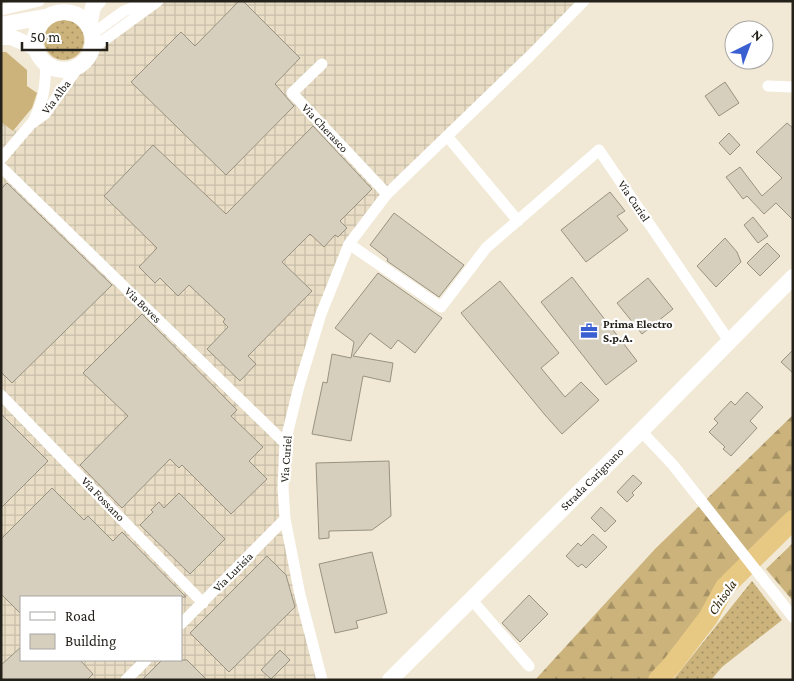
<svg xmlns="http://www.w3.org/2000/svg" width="794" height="681" font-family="'Crimson Pro',serif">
<defs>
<pattern id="industrial-grid" width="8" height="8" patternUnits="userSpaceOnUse" patternTransform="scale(1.25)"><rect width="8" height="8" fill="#e9ddc5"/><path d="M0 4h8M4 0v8" fill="none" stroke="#c8bda9"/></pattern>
<pattern id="grass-dots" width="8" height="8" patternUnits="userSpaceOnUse" patternTransform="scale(1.25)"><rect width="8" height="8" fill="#cbb37b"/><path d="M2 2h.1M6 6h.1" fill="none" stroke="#a59164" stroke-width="1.8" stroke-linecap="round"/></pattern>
<pattern id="forest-firs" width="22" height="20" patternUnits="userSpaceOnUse" patternTransform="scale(1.25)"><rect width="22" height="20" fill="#cbb37b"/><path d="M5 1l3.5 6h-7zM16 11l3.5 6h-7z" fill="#a59164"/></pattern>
</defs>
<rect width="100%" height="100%" fill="#f1e9d6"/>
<path fill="url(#industrial-grid)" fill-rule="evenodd" d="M158,1H584L387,194L349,244L299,386L283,488L322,680H1V122L13,131L31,124L79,66L84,62L92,49ZM21,597H181V660H21Z"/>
<path fill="url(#grass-dots)" d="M44 40a20 20 0 1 1 40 0a20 20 0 1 1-40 0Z
M752,581L782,620L722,667L711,680H673Z"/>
<path fill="url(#forest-firs)" d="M793,415V520L725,587L672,665L659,680H535L655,549Z
M793,543V601L766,569Z"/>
<path fill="#cbb37b" d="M1,52H6L27,70V86L37,93L32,108L13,131L1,122Z"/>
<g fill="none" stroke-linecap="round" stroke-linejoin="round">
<path stroke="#e8c983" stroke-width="20" d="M658,680L672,665L708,618L725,587L793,520"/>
</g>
<path fill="#d7cfbd" stroke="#9a9281" d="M239,1H243L300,58L275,84L294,106L226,175L131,82L181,32L195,46Z
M725,82L739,103L719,116L705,96Z
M787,123L793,128V220L776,203L764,214L747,196L743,199L726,177L740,167L762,196L782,178L756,152Z
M313,126L372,189L340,221L347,228L338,237L335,235L324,247L310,234L282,262L312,291L248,356L256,364L240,381L207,349L228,327L223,322L225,319L189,285L178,296L160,278L155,283L139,267L157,248L104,196L153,145L226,214Z
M729,133L740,145L730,155L719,143Z
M7,183L112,285L12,383L1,372V189Z
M610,192L625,211L617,216L628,230L586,262L561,230Z
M394,213L464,265L439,297L387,261L388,259L370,245Z
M753,217L768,236L758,243L744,225Z
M725,238L737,252L741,262L716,287L697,266Z
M767,243L780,256L760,276L747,263Z
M378,273L442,318L415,353L398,340L391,349L370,333L353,356L393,363L390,382L363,376L351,441L312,434L323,382L327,383L332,354L351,358L354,342L335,328Z
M572,277L637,361L606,385L541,302Z
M648,278L673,309L642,334L617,303Z
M500,281L559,353L541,368L565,397L581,382L599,400L562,434L545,415L461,313Z
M142,314L237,410L231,416L263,447L249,461L267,479L231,514L182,465L179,468L170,459L122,508L80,465L128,416L83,373Z
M793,350V373L781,362Z
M747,392L763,407L750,421L757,428L731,456L723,449L725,447L709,432L718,423L714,419L731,401L735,405Z
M1,414L48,461L1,508Z
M389,461L391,516L372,530L329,531V538L319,539L316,463Z
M633,475L642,483L632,493L634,495L627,502L617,492Z
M52,488L84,520L88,516L113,541L122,532L186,597H21V614L1,594V539Z
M179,493L225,539L190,574L140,525L153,512L151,510L159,502L164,508Z
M601,507L616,521L605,532L591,518Z
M593,534L607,547L586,568L582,564L578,567L566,556L578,543L581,546Z
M372,552L387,613L356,621L358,628L335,633L319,564Z
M267,556L286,575L295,607L229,672L190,633Z
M529,595L548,614L520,642L502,623Z
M21,647V660H80L93,674L87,680H1V665Z
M280,650L290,660L271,679L261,670Z
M162,660H187L207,680H142Z"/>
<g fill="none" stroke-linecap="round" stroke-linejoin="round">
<path stroke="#fff" stroke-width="11" d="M1,10L39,1
M92,34L124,11L149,1
M92,49L158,1
M322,64L292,93L387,194
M768,86L793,87
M33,122C44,99 45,89 46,64
M447,136L518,221
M1,159L31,124L45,114L79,66
M1,167L285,443
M349,244L441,307L486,248L599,150L729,341
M1,395L203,603
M641,431L673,465L793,617
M471,599L529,666
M181,624L285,519
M126,680L146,660
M322,680L300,595L285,519L283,488L285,443L299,386L321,314L349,244L387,194L530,56L584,1"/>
<path stroke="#fff" stroke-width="16" d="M35 41a29 29 0 1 1 58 0a29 29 0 1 1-58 0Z
M1,25L50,16
M89,26L93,7L98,1
M1,37H11L36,48
M390,680L641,431L793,277"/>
</g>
<defs>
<g id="office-bare" transform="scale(1.35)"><path d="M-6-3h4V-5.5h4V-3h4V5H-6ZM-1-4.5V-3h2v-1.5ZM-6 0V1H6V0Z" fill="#3a5fd0" stroke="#fff" stroke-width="2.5" paint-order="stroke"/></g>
</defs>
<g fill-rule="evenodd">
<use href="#office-bare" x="589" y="331"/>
</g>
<g text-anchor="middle" stroke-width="4.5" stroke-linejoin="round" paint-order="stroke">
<g font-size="12" fill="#24211a" stroke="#fff">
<text transform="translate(56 97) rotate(-53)" y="4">Via Alba</text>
<text transform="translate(325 128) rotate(47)" y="4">Via Cherasco</text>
<text transform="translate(634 201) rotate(56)" y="4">Via Curiel</text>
<text transform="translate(143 305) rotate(44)" y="4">Via Boves</text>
<text transform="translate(286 459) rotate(-86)" y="4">Via Curiel</text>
<text transform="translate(592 479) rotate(-45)" y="4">Strada Carignano</text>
<text transform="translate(103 499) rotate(46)" y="4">Via Fossano</text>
<text transform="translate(233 572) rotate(-45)" y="4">Via Lurisia</text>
</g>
<g font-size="12" font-weight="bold" fill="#24211a" stroke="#fff" text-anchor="start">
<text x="603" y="328">Prima Electro<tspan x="603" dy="14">S.p.A.</tspan></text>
</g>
<g font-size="14" font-style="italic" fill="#352909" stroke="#fff">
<text transform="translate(722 597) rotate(-55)" y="5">Chisola</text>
</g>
</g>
<rect width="794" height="681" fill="none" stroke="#24211a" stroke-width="5"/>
<rect x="20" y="596" width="162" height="65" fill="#ffffff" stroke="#a7a6a3"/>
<rect x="30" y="612" width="25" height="8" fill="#ffffff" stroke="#a7a6a3"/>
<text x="65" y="621" font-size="15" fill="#24211a">Road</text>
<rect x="30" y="634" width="25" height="15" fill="#d7cfbd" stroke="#a7a6a3"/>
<text x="65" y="646" font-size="15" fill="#24211a">Building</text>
<g transform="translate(749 45) rotate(42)"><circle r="24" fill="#ffffff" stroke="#a7a6a3"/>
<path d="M0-4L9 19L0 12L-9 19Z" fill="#3a5fd0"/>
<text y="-8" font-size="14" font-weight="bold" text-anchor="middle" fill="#24211a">N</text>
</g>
<path d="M22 42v8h85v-8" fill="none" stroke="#24211a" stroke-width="2.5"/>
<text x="30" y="42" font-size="15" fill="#24211a" stroke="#ffffff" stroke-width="4" paint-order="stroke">50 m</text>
</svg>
